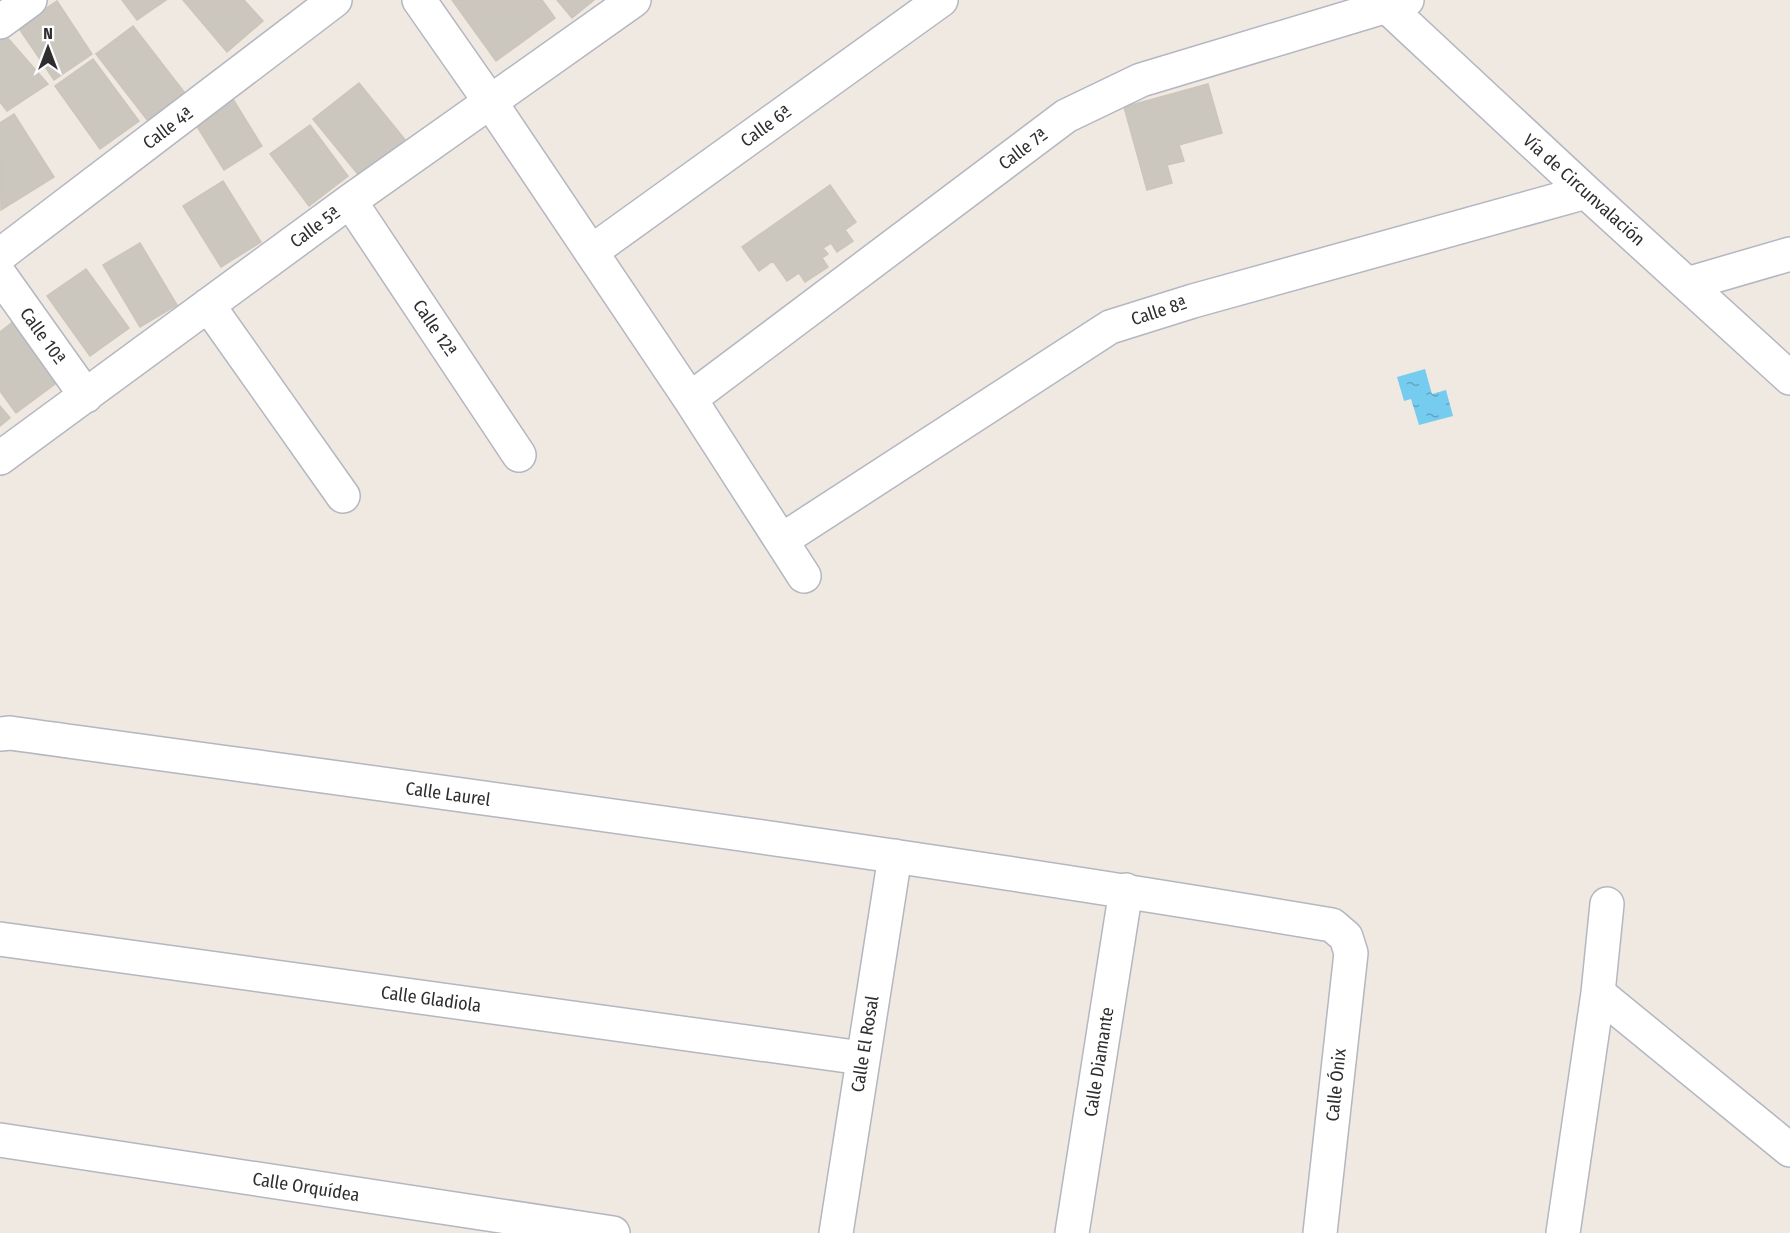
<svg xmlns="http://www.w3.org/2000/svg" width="1790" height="1233" font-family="'Fira Sans Condensed',sans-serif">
<defs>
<pattern id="water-ripples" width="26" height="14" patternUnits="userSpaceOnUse" patternTransform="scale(1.5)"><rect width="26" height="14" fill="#75ccef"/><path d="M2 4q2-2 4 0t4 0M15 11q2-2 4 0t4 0" fill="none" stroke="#60a6c2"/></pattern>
</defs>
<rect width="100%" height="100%" fill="#efe9e1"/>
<path fill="url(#water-ripples)" d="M1425,369L1432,394L1446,390L1453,416L1419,425L1411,399L1404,401L1397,377Z"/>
<path fill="#cbc7bf" stroke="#cbc5ba" stroke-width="1.5" d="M122,0H166L137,20Z
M183,0H244L263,21L227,52Z
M452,0H542L555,18L496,61Z
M557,0H594L572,18Z
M57,1L92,54L54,80L18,27Z
M133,26L185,93L148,121L96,54Z
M6,36L48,84L7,111L0,102V40Z
M93,59L139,121L100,149L55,86Z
M359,83L406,141L361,178L313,119Z
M1208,84L1222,133L1179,145L1184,161L1167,165L1172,183L1147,190L1124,107Z
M231,96L262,146L224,170L193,120Z
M14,114L54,177L1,210L0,123Z
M310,125L348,176L309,206L270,154Z
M223,181L261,242L221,267L183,206Z
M830,185L856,222L845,230L853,241L837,252L831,243L823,248L828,254L822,258L828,267L805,282L799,273L787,281L773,261L759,271L742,247Z
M140,243L177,305L140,327L103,265Z
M86,269L129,328L90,356L47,296Z
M14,321L59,381L16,413L0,391V332Z
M0,406L10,418L0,426Z"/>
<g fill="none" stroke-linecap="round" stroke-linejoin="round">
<g stroke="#b4b6c1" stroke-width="36">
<path id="minor" d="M419,0L491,103L690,399L804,576
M1380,0L1586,192L1790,378
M0,22L30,0
M350,201L519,455
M591,252L941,0
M0,255L335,0
M0,275L86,396
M1687,284L1790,254
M208,305L343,496
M690,399L1066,116L1141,80L1407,0
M0,458L350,201L634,0
M782,540L1110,327L1193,301L1586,192
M0,734L10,733C451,794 893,851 1332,925L1346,937L1351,953L1320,1233
M1607,904L1598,993L1790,1150
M0,939L862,1058
M0,1140L613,1233
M836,1233L895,856
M1072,1233L1126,890
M1563,1233L1598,993"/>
</g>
<use href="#minor" stroke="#fff" stroke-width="33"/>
</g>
<g text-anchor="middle" stroke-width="4.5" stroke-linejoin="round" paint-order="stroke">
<g font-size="18" fill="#2e2e2e" stroke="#fff">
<text transform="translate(766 126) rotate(-36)" y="6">Calle 6ª</text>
<text transform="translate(168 128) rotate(-37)" y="6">Calle 4ª</text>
<text transform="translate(1023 149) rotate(-37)" y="6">Calle 7ª</text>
<text transform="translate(1584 190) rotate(42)" y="6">Vía de Circunvalación</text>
<text transform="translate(315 227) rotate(-36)" y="6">Calle 5ª</text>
<text transform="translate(1159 311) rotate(-18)" y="6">Calle 8ª</text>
<text transform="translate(435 328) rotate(56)" y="6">Calle 12ª</text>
<text transform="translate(43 336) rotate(54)" y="6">Calle 10ª</text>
<text transform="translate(448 794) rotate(8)" y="6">Calle Laurel</text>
<text transform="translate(431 999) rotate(8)" y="6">Calle Gladiola</text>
<text transform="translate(865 1044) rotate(-81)" y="6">Calle El Rosal</text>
<text transform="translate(1099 1062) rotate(-81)" y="6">Calle Diamante</text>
<text transform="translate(1336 1085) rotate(-84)" y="6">Calle Ónix</text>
<text transform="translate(306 1187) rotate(9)" y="6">Calle Orquídea</text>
</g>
</g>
<g transform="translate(48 48)" stroke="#ffffff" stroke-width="4.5" paint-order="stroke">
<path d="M0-4.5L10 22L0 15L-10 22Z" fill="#2e2e2e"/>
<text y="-9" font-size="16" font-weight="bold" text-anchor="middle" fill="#2e2e2e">N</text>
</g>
</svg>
